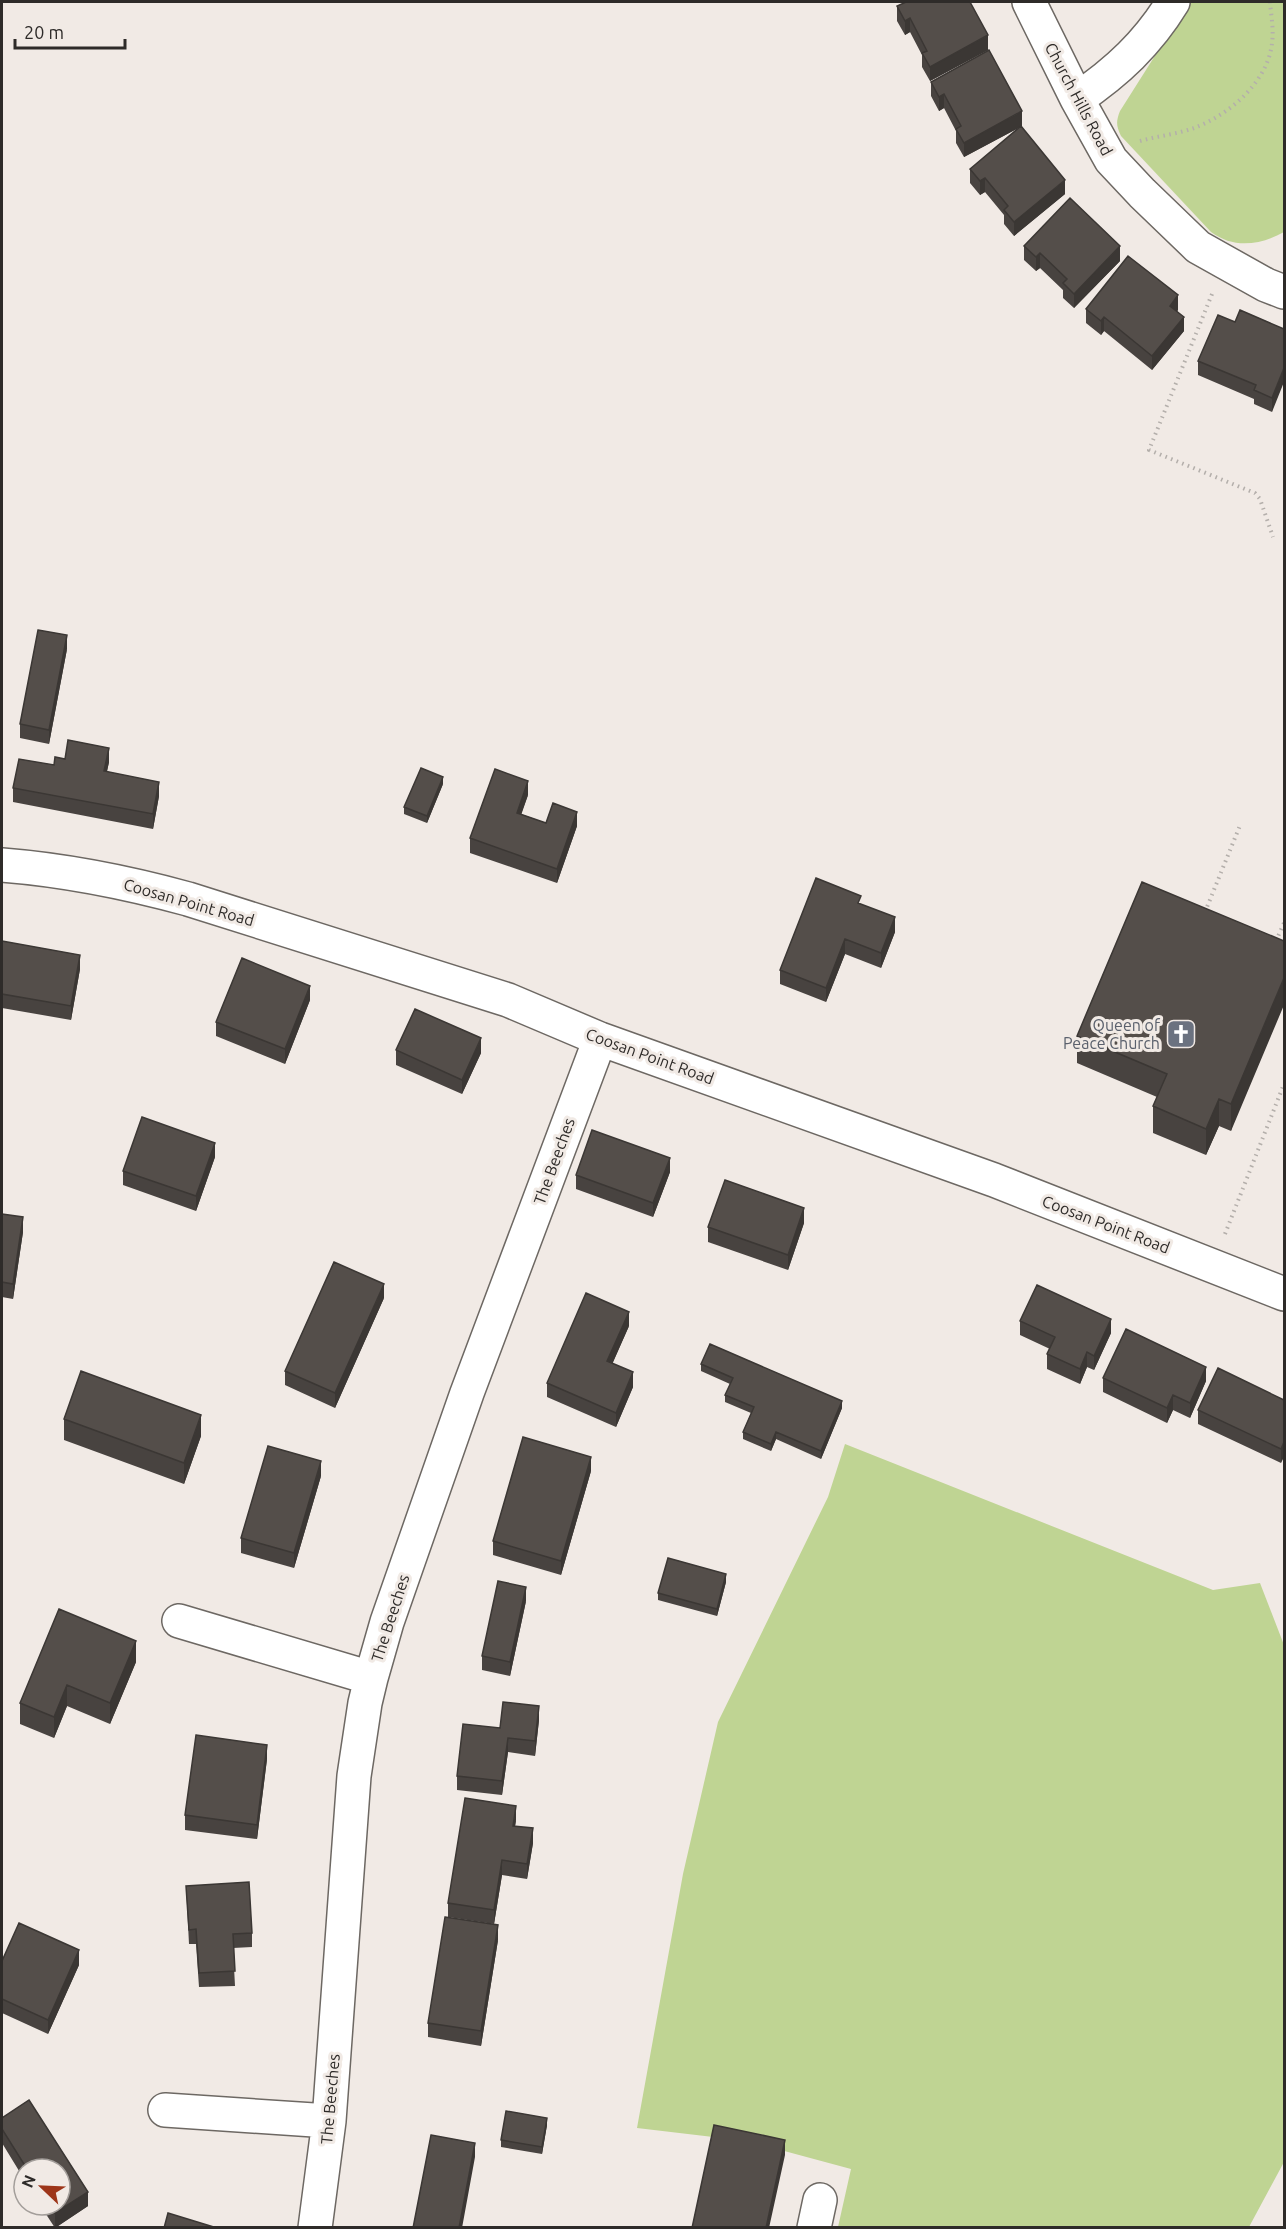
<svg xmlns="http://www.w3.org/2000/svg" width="1286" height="2229" font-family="Ubuntu,sans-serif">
<rect width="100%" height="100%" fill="#f1eae5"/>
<path fill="#bfd493" d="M1189,2H1284V232C1260,245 1234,249 1211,232L1121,136C1116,126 1116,121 1120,111Z
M845,1444L1213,1590L1260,1583L1284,1645V2162L1249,2227H838L851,2169L747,2141L637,2128L683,1874L718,1722L828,1497Z"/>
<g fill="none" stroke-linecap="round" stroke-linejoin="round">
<g stroke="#6d6863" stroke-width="36">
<path id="minor" d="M1029,2L1077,99L1111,160L1142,193L1198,247L1266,285L1284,292
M1077,99C1117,72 1148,43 1173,2
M2,865C65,870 126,882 188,899L508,1000L600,1039L994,1180L1284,1294
M179,1621L371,1678
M165,2110L329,2121
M315,2228L329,2121L354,1776L365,1703L371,1678L387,1622L467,1393L600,1039
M814,2228L820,2200"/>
</g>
<path stroke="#b4afab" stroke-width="4" stroke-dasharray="1.5 4.5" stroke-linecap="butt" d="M1140,141C1158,136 1177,134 1194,128C1229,115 1268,82 1272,43C1274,30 1271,15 1270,2
M1212,294L1149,450L1255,493L1260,499L1273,537
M1205,912L1241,823
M1276,941L1284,923
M1225,1234L1284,1084"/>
<use href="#minor" stroke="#fff" stroke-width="33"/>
</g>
<path fill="#484340" d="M897,6L988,50L930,81L922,67V55L910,32L905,35L897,21Z
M931,82L1022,126L964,157L956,143V131L944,108L939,111L931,96Z
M970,169L1065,194L1014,236L1004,224V215L985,192L980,195L970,183Z
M1024,246L1120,261L1074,308L1063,298V290L1040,268L1036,271L1024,260Z
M1086,309L1178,310L1177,311L1184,331L1152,370L1104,331L1101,335L1086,323Z
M1235,322L1284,329L1272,412L1254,404V399L1198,375V361Z
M67,649L49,744L20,738V724Z
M65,759L109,762L107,771L159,796L153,829L13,802V788Z
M443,784L427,823L404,814V807Z
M528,795L521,814L546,823L577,826L557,883L470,853V838Z
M861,904L895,932L881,968L845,954L826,1002L780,984V970Z
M2,941L80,969L71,1020L2,1008Z
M1284,941L1231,1131L1219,1126L1206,1155L1153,1133V1106L1157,1097L1077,1063V1036Z
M310,1000L285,1064L216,1036V1022Z
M396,1050L481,1053L462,1094L396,1065Z
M215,1157L196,1211L123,1185V1171Z
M670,1172L653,1217L576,1189V1175Z
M2,1214L23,1232L13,1299L2,1297Z
M804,1223L788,1270L708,1242V1227Z
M384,1298L335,1408L285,1385V1371Z
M1020,1321L1111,1333L1094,1370L1087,1367L1080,1384L1047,1369V1354L1050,1349L1020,1335Z
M629,1326L612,1364L633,1387L616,1427L547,1397V1383Z
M701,1364L842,1408L821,1459L776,1439L771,1451L743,1439V1432L751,1413L725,1402V1395L730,1384L701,1371Z
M1103,1378L1206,1381L1190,1418L1173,1410L1167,1423L1103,1392Z
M1284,1400L1281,1463L1198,1424V1410Z
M64,1419L201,1436L184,1484L64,1440Z
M591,1471L561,1575L493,1555V1541Z
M321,1476L294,1568L241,1553V1538Z
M726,1582L717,1616L658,1600V1593Z
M526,1601L510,1676L482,1670V1656Z
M136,1641V1662L110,1724L67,1706L54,1738L20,1724V1703Z
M539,1720L535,1756L508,1752L502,1795L457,1790V1776L500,1728Z
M267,1759L257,1839L185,1830V1815Z
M516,1820L515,1826L533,1843L527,1879L502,1875L494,1924L448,1917V1903Z
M186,1886L252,1933V1947L233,1948L235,1986L199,1987L196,1944H189Z
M498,1940L481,2046L428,2037V2023Z
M2,1961L79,1965L48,2034L2,2013Z
M29,2100L88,2192V2206L55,2228L40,2205H60V2169H24V2179L2,2143V2118Z
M547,2125L542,2154L501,2147V2140Z"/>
<path fill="#3b3734" d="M910,18V32L905,35V21Z
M988,35V50L930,81V67Z
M944,94V108L939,111V97Z
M1022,111V126L964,157V143Z
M985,178V192L980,195V181Z
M1065,180V194L1014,236V222Z
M1120,246V261L1074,308V294Z
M1040,253V268L1036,271V257Z
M1178,295V310L1170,320V306Z
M1104,317V331L1101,335V321Z
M1184,317V331L1152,370V356Z
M1284,368V382L1272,412V398Z
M67,635V649L49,744V730Z
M109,748V762L104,785V771Z
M443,777V784L427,823V816Z
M528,781V795L517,827V813Z
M159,782V796L153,829V814Z
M577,812V826L557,883V869Z
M895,917V932L881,968V953Z
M845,939V954L826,1002V988Z
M80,955V969L71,1020V1006Z
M1284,978V1005L1231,1131V1104Z
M310,986V1000L285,1064V1049Z
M481,1038V1053L462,1094V1080Z
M1219,1099V1126L1206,1155V1129Z
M215,1143V1157L196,1211V1196Z
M670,1158V1172L653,1217V1203Z
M804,1208V1223L788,1270V1255Z
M23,1217V1232L13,1299V1284Z
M384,1284V1298L335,1408V1393Z
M629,1312V1326L607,1376V1361Z
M1111,1319V1333L1094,1370V1356Z
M1087,1352V1367L1080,1384V1369Z
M1206,1367V1381L1190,1418V1403Z
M633,1372V1387L616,1427V1413Z
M1173,1395V1410L1167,1423V1408Z
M842,1401V1408L821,1459V1451Z
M201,1415V1436L184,1484V1463Z
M776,1432V1439L771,1451V1444Z
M1284,1442V1457L1281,1463V1449Z
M591,1457V1471L561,1575V1561Z
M321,1461V1476L294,1568V1553Z
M726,1574V1582L717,1616V1609Z
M526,1587V1601L510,1676V1662Z
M136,1641V1662L110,1724V1703Z
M67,1685V1706L54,1738V1717Z
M539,1706V1720L535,1756V1741Z
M508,1738V1752L502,1795V1781Z
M267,1745V1759L257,1839V1825Z
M516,1806V1820L513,1840V1826Z
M533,1828V1843L527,1879V1864Z
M502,1860V1875L494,1924V1910Z
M498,1925V1940L481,2046V2031Z
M79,1950V1965L48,2034V2020Z
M547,2118V2125L542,2154V2147Z
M785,2140V2155L769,2228H766Z
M475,2143V2157L462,2228H459Z
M88,2192V2206L55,2228V2213Z"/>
<path fill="#544e4a" stroke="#3b3734" stroke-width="1.5" d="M906,2H970L988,35L930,67L922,53L927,51L910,18L905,21L897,6Z
M989,50L1022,111L964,143L956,129L961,126L944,94L939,97L931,82Z
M1021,126L1065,180L1014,222L1004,210L1008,206L985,178L980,181L970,169Z
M1070,198L1120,246L1074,294L1063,283L1067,279L1040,253L1036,257L1024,246Z
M1128,256L1178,295L1170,306L1184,317L1152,356L1104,317L1101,321L1086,309Z
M1240,310L1284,329V368L1272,398L1254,390L1256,385L1198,361L1218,315L1235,322Z
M38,630L67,635L49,730L20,724Z
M68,740L109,748L104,771L159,782L153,814L13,788L19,759L54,765L55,757L65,759Z
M421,768L443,777L427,816L404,807Z
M495,769L528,781L517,813L546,823L553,803L577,812L557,869L470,838Z
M816,878L861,896L858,903L895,917L881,953L845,939L826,988L780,970Z
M1142,882L1284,941V978L1231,1104L1219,1099L1206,1129L1153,1106L1167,1074L1077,1036Z
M2,941L80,955L71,1006L2,994Z
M242,958L310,986L285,1049L216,1022Z
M415,1009L481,1038L462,1080L396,1050Z
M142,1117L215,1143L196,1196L123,1171Z
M592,1130L670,1158L653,1203L576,1175Z
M725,1180L804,1208L788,1255L708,1227Z
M2,1214L23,1217L13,1284L2,1282Z
M334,1262L384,1284L335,1393L285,1371Z
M1037,1285L1111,1319L1094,1356L1087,1352L1080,1369L1047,1354L1055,1337L1020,1321Z
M586,1293L629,1312L607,1361L633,1372L616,1413L547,1383Z
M1126,1329L1206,1367L1190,1403L1173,1395L1167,1408L1103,1378Z
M710,1344L842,1401L821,1451L776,1432L771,1444L743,1432L754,1407L725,1395L733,1378L701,1364Z
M1218,1368L1284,1400V1442L1281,1449L1198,1410Z
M81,1371L201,1415L184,1463L64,1419Z
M523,1437L591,1457L561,1561L493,1541Z
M268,1446L321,1461L294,1553L241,1538Z
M668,1558L726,1574L717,1609L658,1593Z
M498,1581L526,1587L510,1662L482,1656Z
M59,1609L136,1641L110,1703L67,1685L54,1717L20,1703Z
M503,1702L539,1706L535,1741L508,1738L502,1781L457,1776L463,1724L500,1728Z
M196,1735L267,1745L257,1825L185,1815Z
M465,1798L516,1806L513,1826L533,1828L527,1864L502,1860L494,1910L448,1903Z
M249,1882L252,1933L233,1934L235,1971L199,1973L196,1929L189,1930L186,1886Z
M445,1917L498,1925L481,2031L428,2023Z
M19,1923L79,1950L48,2020L2,1999V1961Z
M29,2100L88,2192L55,2213L50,2205H60V2169H27L2,2129V2118Z
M506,2111L547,2118L542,2147L501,2140Z
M714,2125L785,2140L766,2228H692Z
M431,2135L475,2143L459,2228H413Z
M168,2213L217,2228H164Z"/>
<defs>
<g id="church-square" transform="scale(1.5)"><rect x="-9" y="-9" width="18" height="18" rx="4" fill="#6b7280" stroke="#f1eae5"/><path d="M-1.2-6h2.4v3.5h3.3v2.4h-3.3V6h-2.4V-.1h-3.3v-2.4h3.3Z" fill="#fff"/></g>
</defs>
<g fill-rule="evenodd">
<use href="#church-square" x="1181" y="1034"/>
</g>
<g text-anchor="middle" stroke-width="6" stroke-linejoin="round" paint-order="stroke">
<g font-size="16" fill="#2e2b29" stroke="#f1eae5">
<text transform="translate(1079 99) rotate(62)" y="6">Church Hills Road</text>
<text transform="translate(189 902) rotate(16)" y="6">Coosan Point Road</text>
<text transform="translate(650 1056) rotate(20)" y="6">Coosan Point Road</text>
<text transform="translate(554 1161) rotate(-70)" y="6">The Beeches</text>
<text transform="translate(1106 1224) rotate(21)" y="6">Coosan Point Road</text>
<text transform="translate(390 1618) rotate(-72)" y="6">The Beeches</text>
<text transform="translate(330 2099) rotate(-85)" y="6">The Beeches</text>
</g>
<g font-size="16" fill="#5b616d" stroke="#f1eae5" text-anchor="end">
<text x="1160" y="1031">Queen of<tspan x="1160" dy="18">Peace Church</tspan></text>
</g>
</g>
<rect width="1286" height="2229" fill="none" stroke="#2e2b29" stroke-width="6"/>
<g transform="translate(42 2187) rotate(293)"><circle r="28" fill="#f1eae5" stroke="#a39e9a" stroke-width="1.5"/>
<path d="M0-4.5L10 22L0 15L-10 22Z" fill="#9d3519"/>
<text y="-9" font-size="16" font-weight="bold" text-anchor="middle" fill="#2e2b29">N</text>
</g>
<path d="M15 39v9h110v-9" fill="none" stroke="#2e2b29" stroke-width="3"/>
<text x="24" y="39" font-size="18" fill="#2e2b29" stroke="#f1eae5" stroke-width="4.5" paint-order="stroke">20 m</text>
</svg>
